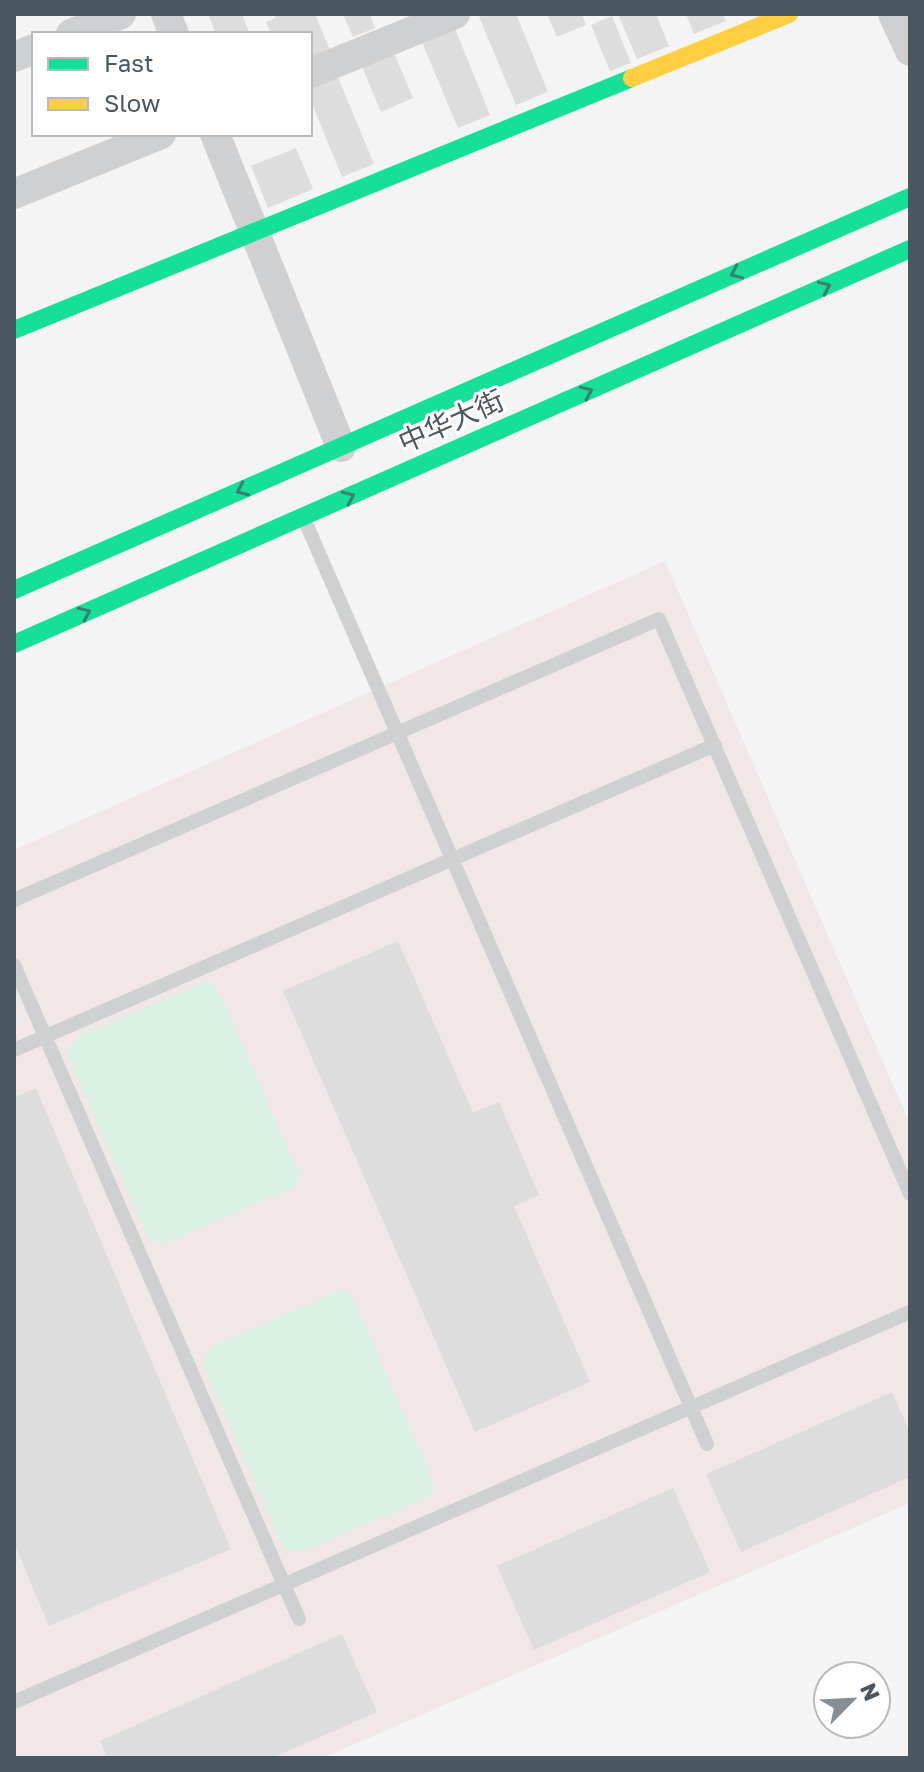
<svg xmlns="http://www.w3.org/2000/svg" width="924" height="1772" font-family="'Golos Text','Noto Sans SC',sans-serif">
<rect width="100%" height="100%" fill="#f4f4f4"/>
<path fill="#f1e7e6" d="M665,561L910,1124V1503L322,1758H14V850Z"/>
<path fill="#d9f2e3" d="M210,982L214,983L219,991L299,1174L297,1184L292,1188L171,1241C159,1244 154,1244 146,1233L69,1057C68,1044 72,1042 82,1035L203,983Z
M345,1291L349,1292L354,1300L434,1483C433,1490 433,1493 427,1498L307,1550C294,1553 289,1552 281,1542L204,1366C203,1354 207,1351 217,1344L338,1292Z"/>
<path fill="#ddddde" d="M208,14H242L250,34H216Z
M274,14H315L330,50L310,58V34H271L266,22L276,18Z
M343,14H370L375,28L353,37Z
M486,14H516L548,92L516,105L479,17Z
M547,14H582L586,25L557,37Z
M618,14H656L669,46L637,59Z
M686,14H723L726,21L694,34Z
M612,16L631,63L610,71L591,25Z
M454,26L490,115L458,128L421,40Z
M394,53L413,98L381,112L362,67Z
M337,75L374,164L342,177L310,99V87Z
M296,148L313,189L268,208L251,166Z
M398,941L473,1113L499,1102L539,1195L514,1206L590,1382L475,1432L283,991Z
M36,1088L231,1549L49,1626L14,1543V1097Z
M892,1392L910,1432V1477L741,1552L706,1474Z
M673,1488L710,1572L534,1650L497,1566Z
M342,1634L377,1712L272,1758H107L100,1741Z"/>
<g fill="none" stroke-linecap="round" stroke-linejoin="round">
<path stroke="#ced0d2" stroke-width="14" d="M305,521L707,1444
M14,900L659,619L910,1194
M14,965L299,1619
M14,1050L715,745
M14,1702L910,1312"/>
<path stroke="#ced0d2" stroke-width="30" d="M166,14L174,34
M893,14L910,51
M71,34L121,14
M14,57L34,49
M310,73L455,14
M215,134L341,447
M14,194L161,134"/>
<path stroke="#16e098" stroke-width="18" d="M14,330L632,78
M14,590L910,197
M14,644L910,249"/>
<path stroke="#ffcf43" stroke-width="18" d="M632,78L789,14"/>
</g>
<defs><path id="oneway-chevron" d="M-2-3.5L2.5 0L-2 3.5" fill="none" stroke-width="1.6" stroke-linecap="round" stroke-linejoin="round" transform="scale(2)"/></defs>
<g stroke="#3a7f72">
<use href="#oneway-chevron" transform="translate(736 273) rotate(156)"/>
<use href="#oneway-chevron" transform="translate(825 287) rotate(-24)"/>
<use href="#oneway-chevron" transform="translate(587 392) rotate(-24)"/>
<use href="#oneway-chevron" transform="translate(242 490) rotate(156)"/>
<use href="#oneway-chevron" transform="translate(349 497) rotate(-24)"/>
<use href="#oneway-chevron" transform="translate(85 613) rotate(-24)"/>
</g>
<g text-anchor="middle" stroke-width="6" stroke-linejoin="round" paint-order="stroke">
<g font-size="28" fill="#4a5661" stroke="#fff">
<text transform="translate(451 421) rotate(-24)" y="10">中华大街</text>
</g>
</g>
<rect width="924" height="1772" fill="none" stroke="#4a5661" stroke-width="32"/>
<rect x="32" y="32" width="280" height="104" fill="#ffffff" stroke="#b7bbc0" stroke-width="2"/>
<rect x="48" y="58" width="40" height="12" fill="#16e098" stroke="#b7bbc0" stroke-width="2"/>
<text x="104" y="72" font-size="24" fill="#4a5661">Fast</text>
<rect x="48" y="98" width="40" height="12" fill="#ffcf43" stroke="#b7bbc0" stroke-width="2"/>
<text x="104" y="112" font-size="24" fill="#4a5661">Slow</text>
<g transform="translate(852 1700) rotate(66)"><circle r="38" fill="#ffffff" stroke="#b7bbc0" stroke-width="2"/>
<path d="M0-6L14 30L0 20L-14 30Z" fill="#868d94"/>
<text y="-12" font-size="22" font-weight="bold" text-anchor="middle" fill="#4a5661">N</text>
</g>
</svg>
